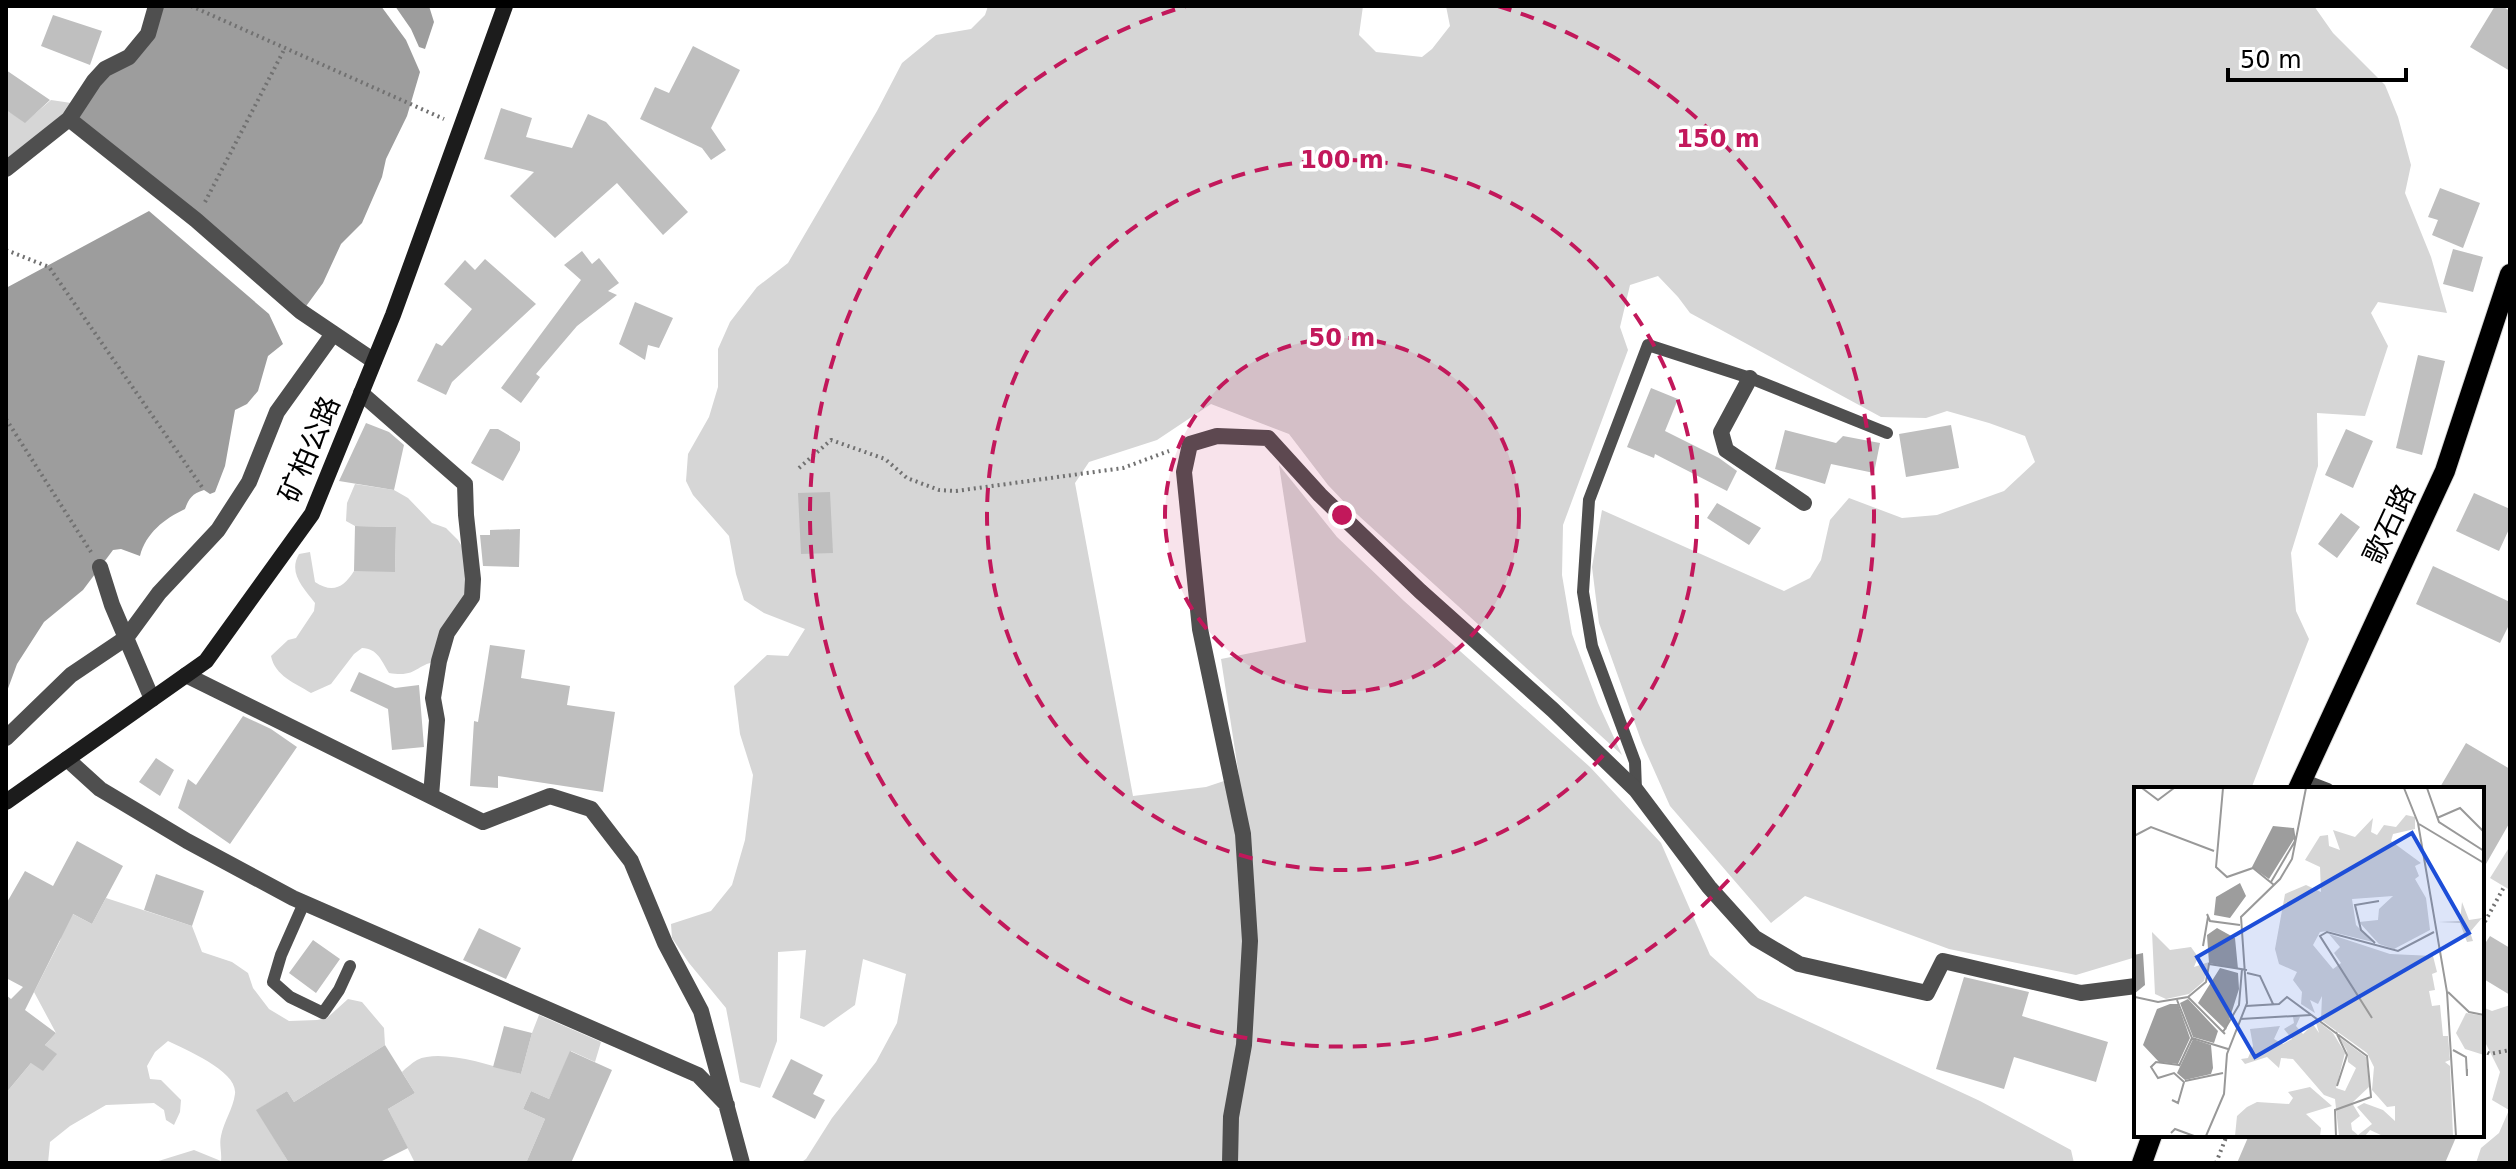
<svg xmlns="http://www.w3.org/2000/svg" width="2516" height="1169" font-family="'DejaVu Sans','Noto Sans SC',sans-serif">
<rect width="100%" height="100%" fill="#fff"/>
<path fill="#d6d6d6" d="M988,6H1363L1359,35L1376,52L1422,57L1432,49L1450,26L1446,6H2314L2333,33L2385,85L2398,117L2411,165L2405,193L2431,257L2447,313L2378,302L2371,313L2388,346L2365,416L2317,413L2318,466L2291,553L2296,611L2309,639L2251,789H2136V957L2076,975L1949,949L1805,896L1771,923L1670,806L1642,743L1599,623L1592,567L1602,510L1784,591L1810,578L1821,560L1830,520L1849,498L1902,518L1937,515L2004,491L2035,462L2025,436L1989,423L1947,411L1926,418L1881,417L1690,313L1678,297L1658,276L1630,285L1620,327L1628,350L1563,525L1562,575L1572,634L1598,703L1622,755L1348,506L1328,485L1289,434L1211,404L1157,440L1089,462L1075,483L1133,796L1206,787L1239,776L1221,659L1306,642L1279,465L1337,537L1404,601L1590,767L1661,843L1710,955L1758,998L1980,1101L2071,1150L2074,1163H800L806,1159L832,1118L876,1062L897,1023L906,974L863,959L855,1005L824,1027L800,1018L806,950L778,952L777,1041L760,1088L740,1082L726,1008L689,963L672,938L671,924L711,911L732,885L745,840L753,775L740,734L734,686L767,655L788,656L805,629L764,613L744,600L736,574L729,536L693,495L686,481L688,454L709,417L718,387V349L730,322L757,287L788,263L877,111L902,63L936,35L971,29L985,15Z
M51,100L78,104L6,159V110L25,122Z
M355,484L394,490L408,498L432,523L446,528L458,540L472,563L473,579L439,661C415,664 418,678 389,673C381,660 378,649 362,648L354,654L331,684L311,693C295,683 275,676 271,656L288,640L296,638L314,611L315,603C303,587 288,573 299,554L310,552L315,582C333,594 344,587 354,571H395L396,527L355,526L346,521L347,503Z
M2510,846V890L2490,878Z
M106,898L192,926L202,952L232,962L248,973L253,988L269,1009L289,1021L317,1020L327,1018L348,999L362,1002L384,1028L385,1045L294,1102L287,1091L257,1110L289,1163H152L194,1150L221,1161C222,1153 219,1144 221,1136C224,1121 233,1109 235,1094C238,1071 186,1050 168,1041L155,1052L147,1066L150,1079L161,1080L181,1100L180,1112L174,1125L166,1120L164,1110L154,1103L106,1105L70,1126L50,1142L48,1163H6V1093L31,1063L56,1054L45,1045L56,1033L34,992L60,941L65,910L92,924Z
M2510,1005V1163H2476L2481,1148L2499,1133L2509,1110L2492,1100L2500,1072L2482,1036V1007L2492,1011Z
M539,1015L601,1042L595,1062L571,1051L549,1099L531,1091L523,1109L545,1119L526,1163H415L388,1109L415,1093L402,1072C406,1068 412,1063 417,1060C442,1048 495,1067 521,1074L532,1033Z"/>
<path fill="#9d9d9d" d="M162,6H381L406,40L420,72L407,116L386,159L382,177L362,223L341,244L323,283L304,309L76,117L94,81L130,60Z
M395,6H429L434,22L425,49L419,47L411,29Z
M149,211L269,314L283,344L268,356L258,391L247,404L235,410L225,466L215,492L210,494L204,490C192,494 189,498 185,509C164,519 146,533 140,556L121,549L113,550L83,590L44,622L17,664L6,694V288Z"/>
<path fill="#bfbfbf" d="M2495,6H2502L2510,11V71L2470,47Z
M53,15L102,31L90,65L41,46Z
M693,46L740,70L711,128L726,150L711,160L702,148L640,119L655,87L669,93Z
M6,70L50,100L25,123L6,110Z
M501,108L532,118L526,137L572,148L588,114L606,122L688,212L663,235L617,183L555,238L510,196L534,172L484,159Z
M2440,188L2480,203L2463,248L2432,235L2438,220L2428,217Z
M2453,249L2483,257L2473,292L2443,284Z
M582,251L592,264L599,258L619,283L608,291L617,295L577,326L536,374L540,377L521,403L501,388L581,280L564,265Z
M485,259L536,304L452,382L446,395L417,381L436,343L442,346L472,309L444,284L465,260L475,270Z
M635,302L673,318L659,348L648,345L645,360L619,344Z
M2418,355L2445,361L2422,455L2396,448Z
M1651,388L1678,399L1665,431L1719,458L1737,471L1727,491L1655,454L1654,458L1627,447Z
M366,423L389,432L404,445L394,490L339,481Z
M1951,425L1959,468L1906,477L1899,434Z
M490,429H498L520,442V450L503,481L471,463Z
M2346,429L2373,441L2353,488L2325,475Z
M1785,430L1836,443L1843,436L1880,443L1874,473L1831,464L1825,484L1775,469Z
M830,492L833,553L801,554L798,493Z
M2474,493L2510,509V527L2499,551L2456,531Z
M1717,503L1761,528L1749,545L1707,518Z
M2341,513L2360,527L2337,558L2318,544Z
M355,526L396,527L395,572L354,571Z
M520,529L519,567L483,566L480,535H490V530Z
M2433,566L2510,602V623L2500,643L2416,604Z
M490,645L525,650L521,678L570,686L567,705L615,712L603,792L498,776V788L470,786L474,721L478,722Z
M359,672L395,688L419,685L424,747L392,750L388,709L350,691Z
M243,716L271,729L297,747L230,844L178,808L188,779L196,785Z
M2466,743L2510,769V822L2482,871V789H2439Z
M156,758L174,770L160,796L139,782Z
M77,841L123,866L92,924L73,914L25,1010L56,1033L45,1045L57,1054L43,1071L31,1063L6,1093V995L11,999L23,987L6,978V904L25,871L53,886Z
M156,874L204,891L192,926L144,910Z
M479,928L521,948L506,979L463,960Z
M2490,936L2510,948V995L2482,978V948Z
M313,940L340,959L316,993L289,973Z
M1964,977L2029,992L2022,1016L2108,1042L2096,1082L2014,1057L2004,1089L1936,1069Z
M504,1026L532,1033L521,1074L493,1067Z
M385,1045L415,1093L388,1109L408,1148L378,1163H289L256,1110L287,1091L294,1102Z
M570,1051L612,1070L571,1163H526L545,1119L523,1109L531,1091L549,1099Z
M791,1059L823,1075L813,1094L825,1100L815,1119L772,1097Z
M2249,1135H2457L2445,1163H2237Z"/>
<g fill="none" stroke-linecap="round" stroke-linejoin="round">
<g stroke="#dbdbdb" stroke-width="22">
<path id="primary" d="M2298,789L2445,471L2510,274
M2142,1163L2152,1135"/>
</g>
<path stroke="#717171" stroke-width="4" stroke-dasharray="2 4" stroke-linecap="butt" d="M191,6L444,119
M205,202L285,48
M6,250L49,267L204,490
M6,419L91,552
M799,468L831,440L885,459L907,478L939,490L956,491L1123,468L1169,451
M2482,927L2504,887
M2482,1050L2490,1054L2510,1050
M2216,1163L2227,1135"/>
<path stroke="#4f4f4f" stroke-width="12" d="M2302,779L2328,789
M1636,790L1635,762L1592,646L1583,592L1589,500L1648,345L1750,378L1887,433
M304,903L281,955L273,982L290,997L323,1013L339,990L350,966"/>
<path stroke="#4f4f4f" stroke-width="16" d="M69,119L94,81L105,69L129,57L148,34L156,6
M6,169L69,119L196,220L300,311L374,361
M1750,378L1721,432L1726,450L1804,503
M361,393L465,484L466,515L473,579L472,597L447,633L439,661L433,698L437,720L431,796
M100,567L112,605L152,699
M186,675L483,822L550,796L591,809L631,861L665,943L701,1011L742,1163
M6,738L71,675L126,638L159,593L218,530L249,482L277,412L333,334
M67,759L100,789L187,841L293,898L698,1075L727,1105
M1230,1163L1231,1117L1244,1045L1250,941L1243,834L1200,629L1184,472L1190,444L1217,436L1268,438L1320,495L1420,591L1553,710L1636,790L1709,887L1755,938L1799,964L1927,993L1943,961L2081,993L2136,986"/>
<path stroke="#1c1c1c" stroke-width="16" d="M6,802L206,661L312,514L393,315L505,6"/>
<use href="#primary" stroke="#000" stroke-width="20"/>
</g>
<circle cx="1342" cy="515" r="177" fill="#c2185b" fill-opacity=".12"/>
<g fill="none" stroke="#c2185b" stroke-width="4" stroke-dasharray="14 10">
<circle cx="1342" cy="515" r="177"/>
<circle cx="1342" cy="515" r="355"/>
<path d="M1498 6A532 532 0 1 1 1186 6"/>
</g>
<g text-anchor="middle" stroke-width="7" stroke-linejoin="round" paint-order="stroke">
<g font-size="28" fill="#000" stroke="#fff">
<text transform="translate(309 449) rotate(-67)" y="10">矿柏公路</text>
<text transform="translate(2389 524) rotate(-65)" y="10">歌石路</text>
</g>
</g>
<g transform="translate(2134 787)">
<rect width="350" height="350" fill="#fff"/>
<path d="M272,28L281,30V42L259,47L257,54L287,76L281,79L285,89L281,92L292,111L296,143L260,162L245,157L225,135L244,133L245,122L259,109L218,112L222,138L239,155L194,144L186,145L179,158L199,182L207,176L200,166L206,160L195,147L256,167L299,169L303,185L298,187L301,203L295,204L298,219L306,218L309,249H314L316,273L311,275L316,279L319,349H249L236,343L231,349H205L201,312L190,308L159,272L147,271L145,281L133,270L111,277L107,272L114,271L119,259L116,242L146,239L140,252L149,257L158,252L150,242L160,236L159,230H166L162,239L169,247L179,237L185,246L181,232L199,246L211,266L202,301L211,304L222,281L214,275L213,264L205,250L232,270L236,299L218,316L226,329L217,336L218,343L224,348L238,337L223,320L230,316L249,323L261,334V319L253,320L238,303L240,280L233,266L187,233L188,209L184,217L176,213L181,226L167,217L168,205L159,193L163,185L145,177L141,162L151,107L172,98L187,105L186,80L171,73L186,49L194,48L195,59L206,63L199,43L221,50L239,31L237,45L243,48L250,38L262,40ZM328,115L335,133L348,131L336,145L339,154L333,155L326,136L304,135L326,134ZM18,145L36,163L57,160L64,170L60,180L75,175L70,194L55,207L32,212L21,207ZM332,226L350,229V268L331,262L322,246ZM176,300L198,319L172,327L187,341L186,349H101L103,329L113,320L123,315L155,317L159,311L154,305Z" fill="#d6d6d6"/>
<path d="M139,39L159,41L160,52L135,92L118,80ZM106,96L112,109L96,131L80,128L82,110ZM83,141L101,151L104,182L75,176L73,148ZM9,166L11,198L0,207V168ZM86,181L104,186L105,202L92,243L64,216ZM54,212L84,244L80,256L59,250L46,216ZM36,217H44L56,251L44,277L25,275L9,258L23,222ZM59,252L77,258L79,281L77,287L51,293L43,286Z" fill="#9d9d9d"/>
<path fill="none" stroke="#999" stroke-width="2" d="M8,1L24,13L40,1M42,1H67M89,1L82,80L93,90L119,81L140,98M270,1L284,36L313,205L322,349M293,1L305,35L350,64M303,31L326,21L350,45M285,37L350,76M0,49L17,40L80,64M137,95L161,54L159,41M73,127L76,134L106,138M241,156L227,143L221,118L245,114M69,159L74,130M113,186L126,189L139,217M314,205L335,225L350,228M1,210L24,215L54,210L72,195L75,177L113,183M54,210L91,247M43,213L58,251L94,262M112,219L145,217L153,210L233,269L237,310L201,323L202,349M238,231L186,149L193,145L264,164L300,145M106,232L177,228M89,245L105,218L108,182M202,245L213,268L203,299M319,263L332,270L333,289V282M45,279L58,251M51,294L89,286M38,313L44,316L50,295L40,286L24,291L17,280L22,275L45,278M37,346L41,342L60,349M72,349L90,307L93,267L113,216L107,130L146,92L158,72L172,1"/>
<path fill="#1d4ed8" fill-opacity="0.15" stroke="#1d4ed8" stroke-width="4" d="M278,46L335,146L121,270L63,170Z"/>
<rect width="350" height="350" fill="none" stroke="#000" stroke-width="4"/>
</g>
<circle cx="1342" cy="515" r="12" fill="#c2185b" stroke="#fff" stroke-width="4"/>
<g font-size="24" text-anchor="middle" font-weight="bold" fill="#c2185b" stroke="#fff" stroke-width="7" stroke-linejoin="round" paint-order="stroke">
<text x="1718" y="147">150 m</text>
<text x="1342" y="168">100 m</text>
<text x="1342" y="346">50 m</text>
</g>
<rect width="2516" height="1169" fill="none" stroke="#000000" stroke-width="16"/>
<path d="M2228 68v12h178v-12" fill="none" stroke="#000000" stroke-width="4"/>
<text x="2240" y="68" font-size="24" fill="#000000" stroke="#ffffff" stroke-width="6" paint-order="stroke">50 m</text>
</svg>
